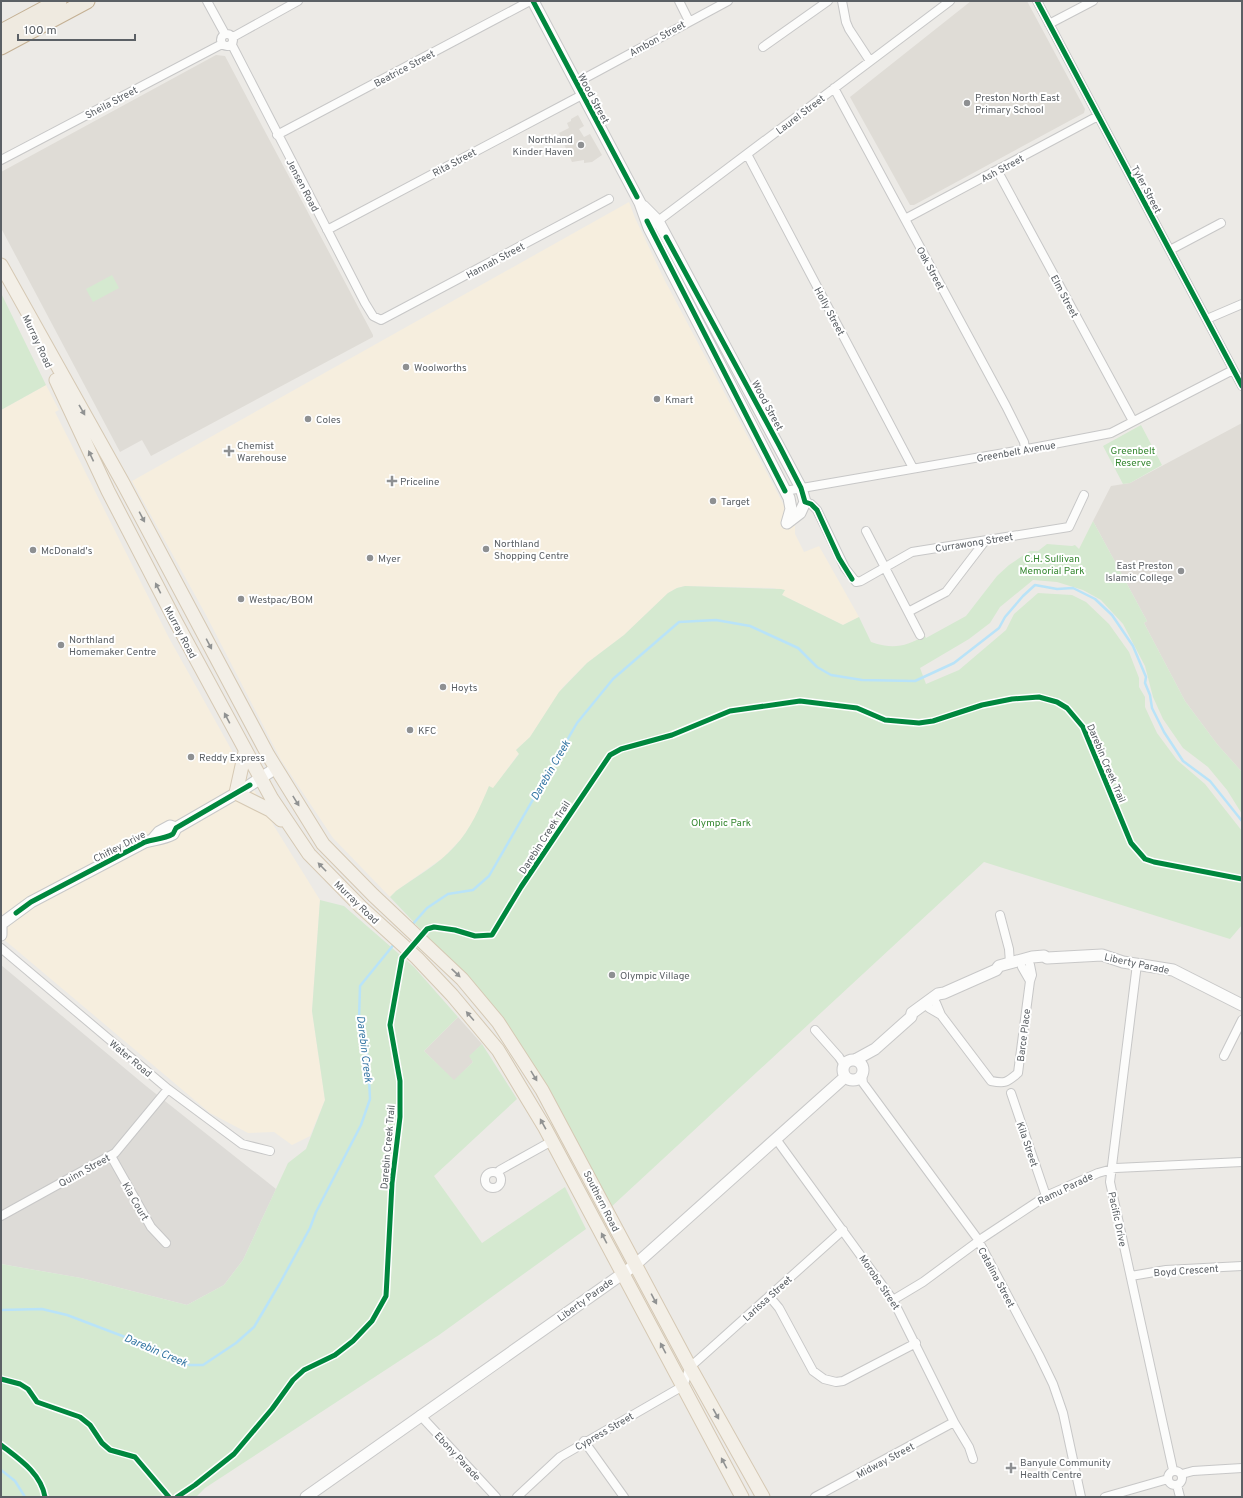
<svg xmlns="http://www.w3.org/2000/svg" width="1243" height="1498" font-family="Overpass,sans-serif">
<rect width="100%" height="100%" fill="#eceae6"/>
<path fill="#f6eede" d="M629,202L635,218L664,279L795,526V534L804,552L819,546L859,617L843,625L782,595L784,591L773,588L685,586L677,588L668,593L624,635L587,663L563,687L530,737L516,750L519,753L493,789L489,787L476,817L462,838L444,857L396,891L390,897L333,838L281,760L206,615L132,481Z
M46,385L59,410L55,412L169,638L274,826L320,900L312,1011L325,1100L310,1136L292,1145L274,1132L248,1133L210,1113L1,937V410Z"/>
<path fill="#dddbd7" d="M1,965L146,1086L276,1189L243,1260L224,1285L187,1305L81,1278L1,1264Z"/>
<path fill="#dfdcd6" d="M971,1H1027L1085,109L1084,113L914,205H910L850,97Z
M216,55L225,56L373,335V337L151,456L142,440L120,452L1,228V172Z
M578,115L584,126L579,129L584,137L590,134L602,155L592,162L584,163V160L572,162L559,133L569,128L567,123L571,121V119Z
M1242,423V772L1217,744L1185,701L1144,623L1147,621L1093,521L1111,486L1130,483Z
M458,1017L482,1044L470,1056L473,1062L454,1081L424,1051Z"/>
<path fill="#d5e9d0" d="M112,275L119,288L93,302L86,289Z
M1,293L46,385L1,410Z
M1141,425L1162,465L1130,483L1123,484L1103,446Z
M1093,521L1147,621L1144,623L1185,701L1217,744L1242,772V814L1227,790L1208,767L1183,748L1163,719L1153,697L1145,666L1123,624L1101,600L1083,590L1057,582L1033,580L1000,607L990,623L969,639L920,668L926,684L959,670L1006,630L1014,614L1038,593L1072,595L1086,602L1109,624L1129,652L1139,678V687L1145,697V707L1157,733L1177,760L1205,784L1242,831V925L1230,939L984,862L610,1208L459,970L390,897L396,891C416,877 439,864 455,846C471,829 480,807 489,786L493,788L519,754L516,750L530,737L559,692L587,663L624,635L668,593L677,588L685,586L781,589L785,590L782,595L843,625L859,617L871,642C895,650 905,646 925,636L926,638L966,616L997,576L1009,565L1030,551H1038L1047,544L1072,546L1075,545L1079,549Z
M320,900L344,906L414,967L458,1017L424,1051L454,1080L473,1062L469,1056L482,1044L517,1099L434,1176L482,1243L565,1187L586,1229L439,1335L205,1488L196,1497H1V1264L81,1278L187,1305L224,1285L243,1260L288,1163L306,1149L325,1100L312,1011Z"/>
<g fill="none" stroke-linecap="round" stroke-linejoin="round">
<path stroke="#b9e3f8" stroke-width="2.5" d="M412,925L427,908L448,894L473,890L489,876L577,723L613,679L679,622L716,620L750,626L798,648L817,667L831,675L862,680L915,681L954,663L999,628L1005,617L1023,596L1035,585L1057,589L1073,588L1095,599L1112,615L1133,646L1146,677L1145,683L1150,695L1152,708L1164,732L1183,761L1210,781L1242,821
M1,1310L42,1309L67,1315L154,1348L189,1365H203L236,1343L254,1327L280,1283L310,1228L316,1212L361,1125L370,1099L368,1058L359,1020L360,986L395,943
M1,1470L15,1481L25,1497"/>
<g stroke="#c7c7c7" stroke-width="10">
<path id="street" d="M207,1L225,34
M679,1L689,21
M842,1L846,22L849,29L870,61
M1037,1L1242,386
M1049,24L1093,1
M221 40a6 6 0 1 1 12 0a6 6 0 1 1-12 0Z
M233,37L298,1
M232,45L365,303L373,316L381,320L609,199
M763,47L828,1
M587,77L728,1
M834,88L1006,406L1024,442L1025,449
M277,135L530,1
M747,154L913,468
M1,160L222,44
M997,170L1133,421
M905,219L1098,116
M654,224L950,1
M327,230L582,95
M1170,250L1221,223
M1207,319L1242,304
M785,491L1038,447L1111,433L1233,370
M805,502L811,504L817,510L845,568L856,582L861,581L912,552L1069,527L1084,495
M866,531L920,635
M908,612L946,592L985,541
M1000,915L1009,949L1010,963
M1,948L168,1089L242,1144L270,1151
M1137,964L1110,1182L1173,1470
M1022,967L1030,981
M936,1003L941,1015L991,1081C1006,1084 1007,1082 1018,1073L1030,981L1032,975L1030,965
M929,1008L941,1015
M815,1030L839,1057L844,1065
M1224,1056L1242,1020
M862,1075L863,1083L977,1238L1039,1355L1053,1384L1063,1413L1081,1497
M1011,1093L1046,1196
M776,1139L893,1300L954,1422L969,1447L973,1459
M111,1156L151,1227L166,1243
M485 1180a8 8 0 1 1 16 0a8 8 0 1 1-16 0Z
M497,1173L500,1170L552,1141
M1,1216L115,1153L168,1089
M1131,1276L1166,1270L1242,1266
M769,1296L779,1308L813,1371L824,1379L836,1382L843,1381L916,1343
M893,1300L923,1282L984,1237L1046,1196L1098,1173L1116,1168L1242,1162
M420,1415L496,1497
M584,1441L624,1497
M1168 1478a7 7 0 1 1 14 0a7 7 0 1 1-14 0Z
M1182,1474L1193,1471L1242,1468
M1177,1485L1180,1497
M517,1497L560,1457L683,1386L690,1367L698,1360L843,1230
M815,1497L954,1422
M1105,1497L1168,1479"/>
</g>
<g stroke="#c8c8c8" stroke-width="13">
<path id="secondary" d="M533,1L640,203L649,228L789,498L791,509L787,523
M643,206L658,221L801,488L805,502L800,513L787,523
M153,839L159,832L170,826L176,828
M1,924L31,902L145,842C155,839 164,839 173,834L176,828L247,787L276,768
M1,927V935
M843 1070a10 10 0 1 1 20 0a10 10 0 1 1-20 0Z
M855,1060L875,1049L911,1017L912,1013L938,994L944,993L996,970L999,966L1032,957L1044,956L1047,958L1102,955L1123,962L1173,970L1242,1005
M306,1497L635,1265L845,1077"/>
</g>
<g stroke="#d5c8b3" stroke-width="15">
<path id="primary" d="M1,265L123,483L268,755L323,844L373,895L462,979L498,1022L542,1090L690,1367L763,1497
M56,380L108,491L176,622L272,799L309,854L361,907L417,958L452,995L498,1050L545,1128L742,1497
M245,752L236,793L270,810L281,820"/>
</g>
<g stroke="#c4b093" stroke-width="17">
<path id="highway" d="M1,32L59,1
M1,47L87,1"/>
</g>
<use href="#street" stroke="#fcfcfb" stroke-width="8"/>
<use href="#secondary" stroke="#fcfcfb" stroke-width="11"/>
<use href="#primary" stroke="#f3efe7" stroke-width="13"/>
<use href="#highway" stroke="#efeae0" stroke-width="15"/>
<g stroke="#fff" stroke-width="8">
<path id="cycleway" d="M533,1L637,197
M1037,1L1242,386
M647,221L785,491
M666,237L780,447L801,488L805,502L811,504L817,510L839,558L852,579
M16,913L31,902L145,842C155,839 164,839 173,834L176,828L250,785
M1,1379L20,1384L28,1389L37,1402L80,1417L90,1425L102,1443L110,1450L135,1457L169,1497
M1,1445C19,1459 41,1473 45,1497
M177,1497L195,1485L234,1454L272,1409L293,1380L304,1370L335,1355L353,1341L372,1321L386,1296L387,1278L392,1183L400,1117V1081L390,1025L402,958L427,929L434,927L455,930L475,936L492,935L521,887L610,755L621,749L672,735L730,711L800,701L857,708L885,720L919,723L933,721L982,705L1012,699L1039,697L1057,702L1067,708L1083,727L1131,843L1145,859L1154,862L1242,879"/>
</g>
<use href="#cycleway" stroke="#00873e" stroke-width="5"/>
</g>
<defs><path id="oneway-solid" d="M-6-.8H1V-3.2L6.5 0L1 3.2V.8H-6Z"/></defs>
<g fill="#909292">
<use href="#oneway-solid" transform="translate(82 410) rotate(60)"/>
<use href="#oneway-solid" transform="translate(91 456) rotate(-115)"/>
<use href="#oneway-solid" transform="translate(142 517) rotate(62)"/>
<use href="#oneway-solid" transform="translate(158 588) rotate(-117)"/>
<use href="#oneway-solid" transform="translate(209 644) rotate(62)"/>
<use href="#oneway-solid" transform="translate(227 718) rotate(-118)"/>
<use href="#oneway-solid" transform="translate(296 801) rotate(58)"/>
<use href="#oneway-solid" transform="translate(322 867) rotate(-134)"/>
<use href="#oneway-solid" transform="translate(456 973) rotate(43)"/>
<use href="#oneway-solid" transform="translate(470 1016) rotate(-131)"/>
<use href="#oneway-solid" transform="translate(534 1076) rotate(59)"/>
<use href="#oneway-solid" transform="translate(543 1124) rotate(-119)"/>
<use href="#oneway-solid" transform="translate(604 1238) rotate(-118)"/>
<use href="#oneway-solid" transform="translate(654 1299) rotate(62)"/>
<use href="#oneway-solid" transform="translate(663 1348) rotate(-118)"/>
<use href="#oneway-solid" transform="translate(716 1414) rotate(61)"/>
<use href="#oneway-solid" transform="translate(724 1463) rotate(-118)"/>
</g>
<g fill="#8e9092" stroke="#fff" stroke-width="1.5">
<circle cx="967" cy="103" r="4"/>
<circle cx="581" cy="145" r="4"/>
<circle cx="406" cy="367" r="4"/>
<circle cx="657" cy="399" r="4"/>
<circle cx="308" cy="419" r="4"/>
<path d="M227 445h4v4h4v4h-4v4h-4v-4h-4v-4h4z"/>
<path d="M390 475h4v4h4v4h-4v4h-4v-4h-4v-4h4z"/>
<circle cx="713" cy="501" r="4"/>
<circle cx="486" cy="549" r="4"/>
<circle cx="33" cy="550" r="4"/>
<circle cx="370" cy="558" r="4"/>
<circle cx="1181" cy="571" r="4"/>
<circle cx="241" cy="599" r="4"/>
<circle cx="61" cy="645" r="4"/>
<circle cx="443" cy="687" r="4"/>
<circle cx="410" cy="730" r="4"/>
<circle cx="191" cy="757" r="4"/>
<circle cx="612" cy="975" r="4"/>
<path d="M1009 1462h4v4h4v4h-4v4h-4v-4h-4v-4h4z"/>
</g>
<g text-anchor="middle" stroke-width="4" stroke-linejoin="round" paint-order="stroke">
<g font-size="10" fill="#5b6065" stroke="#fff">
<text transform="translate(657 38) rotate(-29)" y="4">Ambon Street</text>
<text transform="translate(404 68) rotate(-28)" y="4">Beatrice Street</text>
<text transform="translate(594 98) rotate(62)" y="4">Wood Street</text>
<text transform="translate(111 102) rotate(-28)" y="4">Sheila Street</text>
<text transform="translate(800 114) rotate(-37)" y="4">Laurel Street</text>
<text transform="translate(454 162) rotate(-28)" y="4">Rita Street</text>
<text transform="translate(1002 168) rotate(-28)" y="4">Ash Street</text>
<text transform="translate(303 185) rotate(62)" y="4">Jensen Road</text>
<text transform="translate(1147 189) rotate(62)" y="4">Tyler Street</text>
<text transform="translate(495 260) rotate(-28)" y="4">Hannah Street</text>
<text transform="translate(931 268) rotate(62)" y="4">Oak Street</text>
<text transform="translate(1065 296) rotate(62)" y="4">Elm Street</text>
<text transform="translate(830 311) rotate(62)" y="4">Holly Street</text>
<text transform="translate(38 341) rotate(65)" y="4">Murray Road</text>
<text transform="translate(768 405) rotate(62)" y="4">Wood Street</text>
<text transform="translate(1016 451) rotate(-10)" y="4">Greenbelt Avenue</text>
<text transform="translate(974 542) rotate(-9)" y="4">Currawong Street</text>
<text transform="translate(181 632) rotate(62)" y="4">Murray Road</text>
<text transform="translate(1107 763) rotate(67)" y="4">Darebin Creek Trail</text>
<text transform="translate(544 837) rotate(-57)" y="4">Darebin Creek Trail</text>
<text transform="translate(119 846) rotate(-27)" y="4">Chifley Drive</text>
<text transform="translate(357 902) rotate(44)" y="4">Murray Road</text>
<text transform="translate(1137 963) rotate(12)" y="4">Liberty Parade</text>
<text transform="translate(1023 1035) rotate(-83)" y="4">Barce Place</text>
<text transform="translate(131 1058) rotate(40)" y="4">Water Road</text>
<text transform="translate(1028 1144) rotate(71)" y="4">Kila Street</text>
<text transform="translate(387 1147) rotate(-85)" y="4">Darebin Creek Trail</text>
<text transform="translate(84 1170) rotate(-29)" y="4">Quinn Street</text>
<text transform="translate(1065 1188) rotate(-26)" y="4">Ramu Parade</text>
<text transform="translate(136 1201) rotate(60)" y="4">Kia Court</text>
<text transform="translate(602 1201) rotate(63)" y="4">Southern Road</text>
<text transform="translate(1118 1219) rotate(78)" y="4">Pacific Drive</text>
<text transform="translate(1186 1270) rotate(-4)" y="4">Boyd Crescent</text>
<text transform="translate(997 1277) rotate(62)" y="4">Catalina Street</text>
<text transform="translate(880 1282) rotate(56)" y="4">Morobe Street</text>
<text transform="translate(767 1298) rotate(-42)" y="4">Larissa Street</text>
<text transform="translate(585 1299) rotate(-36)" y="4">Liberty Parade</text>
<text transform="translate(604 1431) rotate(-30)" y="4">Cypress Street</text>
<text transform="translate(458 1456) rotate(47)" y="4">Ebony Parade</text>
<text transform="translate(885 1460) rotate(-28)" y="4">Midway Street</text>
</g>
<g font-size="10" fill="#5b6065" stroke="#fff" text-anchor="start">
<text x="975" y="101">Preston North East<tspan x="975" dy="12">Primary School</tspan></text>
<text x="573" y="143" text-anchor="end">Northland<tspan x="573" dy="12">Kinder Haven</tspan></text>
<text x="414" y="371">Woolworths</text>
<text x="665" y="403">Kmart</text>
<text x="316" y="423">Coles</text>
<text x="237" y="449">Chemist<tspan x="237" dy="12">Warehouse</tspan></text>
<text x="400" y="485">Priceline</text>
<text x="721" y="505">Target</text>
<text x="494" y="547">Northland<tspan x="494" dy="12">Shopping Centre</tspan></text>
<text x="41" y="554">McDonald's</text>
<text x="378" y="562">Myer</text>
<text x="1173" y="569" text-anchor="end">East Preston<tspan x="1173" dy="12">Islamic College</tspan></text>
<text x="249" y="603">Westpac/BOM</text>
<text x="69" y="643">Northland<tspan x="69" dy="12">Homemaker Centre</tspan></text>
<text x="451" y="691">Hoyts</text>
<text x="418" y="734">KFC</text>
<text x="199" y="761">Reddy Express</text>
<text x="620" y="979">Olympic Village</text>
<text x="1020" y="1466">Banyule Community<tspan x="1020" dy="12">Health Centre</tspan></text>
</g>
<g font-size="10" fill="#358730" stroke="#fff">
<text x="1133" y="454">Greenbelt<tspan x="1133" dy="12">Reserve</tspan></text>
<text x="1052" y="562">C.H. Sullivan<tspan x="1052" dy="12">Memorial Park</tspan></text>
<text x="721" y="826">Olympic Park</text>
</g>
<g font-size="11" font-style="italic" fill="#3677a4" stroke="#fff">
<text transform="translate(550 770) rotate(-60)" y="4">Darebin Creek</text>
<text transform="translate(365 1049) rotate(83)" y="4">Darebin Creek</text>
<text transform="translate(156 1350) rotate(23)" y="4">Darebin Creek</text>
</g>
</g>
<rect width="1243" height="1498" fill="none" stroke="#5b6065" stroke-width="4"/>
<path d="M18 34v6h117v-6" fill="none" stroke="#5b6065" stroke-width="2"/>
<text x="24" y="34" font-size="12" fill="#5b6065" stroke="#ffffff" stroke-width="3" paint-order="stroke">100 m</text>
</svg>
